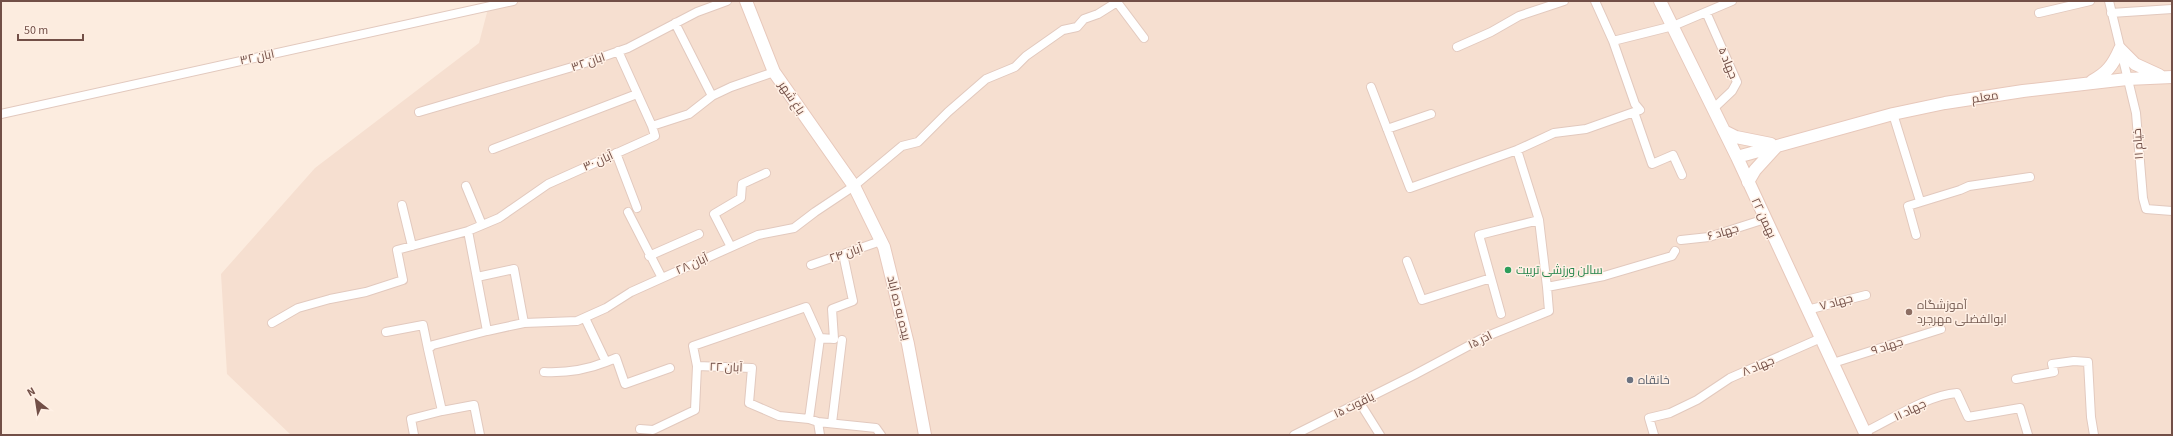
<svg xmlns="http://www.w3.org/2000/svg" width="2173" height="436" font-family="'Source Sans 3',Cairo,sans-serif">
<rect width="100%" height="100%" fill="#fcecdf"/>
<path fill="#f6dfd0" d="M490,1H2172V435H291L227,374L221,274L315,168L479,43Z"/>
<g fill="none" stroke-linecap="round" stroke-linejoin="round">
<g stroke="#e2c9be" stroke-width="10">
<path id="minor" d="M1595,1L1613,41L1635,104L1640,110L1634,112L1652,164L1673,155L1682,175
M2109,1L2136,113L2143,198L2146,209L2172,211
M1706,12L1737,82L1732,91L1714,108
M2039,13L2090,1
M2111,13L2172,9
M675,23L712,96
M1613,41L1673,26L1732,1
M1457,47L1491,32L1519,16L1564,1
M618,51L652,126
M1371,87L1410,188L1517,150L1554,133L1586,129L1634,112
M419,112L579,65L628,48L697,12L727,1
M1,114L513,1
M1893,114L1920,201
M1387,129L1431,114
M493,149L637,94
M616,153L637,208
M466,186L482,225
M402,205L412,246
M628,212L662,278
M1539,220L1547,287L1604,276L1672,256L1675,251
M468,231L487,331L524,323L514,269L477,277
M1916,235L1908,206L1960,190L1969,186L2030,177
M1681,240L1709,237L1765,219
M731,247L714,214L741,198L742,184L766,173
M649,256L699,234
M1407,261L1422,300L1491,278
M811,265L881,241
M1807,310L1866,295
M1501,314L1479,235L1539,220L1517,150
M585,318L606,362L616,358L625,384L670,368
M272,323L298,308L330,299L366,292L403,280L397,250L468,231L499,218L548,184L655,136L652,126L689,114L712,96L731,87L774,72
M524,323L577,321L606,308L631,292L758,235L794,228L815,212L854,186L902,146L918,142L948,112L986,79L1015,67L1026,56L1063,30L1077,27L1084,19L1098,14L1117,2L1144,38
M386,332L423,325L428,349
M1833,363L1941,329
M697,366L752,368L749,403L779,416L809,419
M544,372C566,373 586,370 606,362
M2016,379L2054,372L2052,364L2074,361L2088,362L2091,417L2094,435
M1360,403L1380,435
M442,411L474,405L480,435
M818,422L876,428L881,435
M832,423L842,340
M640,429L653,430L695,410L697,366L693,346L806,307L820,338
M1865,432C1892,419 1928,395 1957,393L1968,417L2020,408L2028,435
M414,435L411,419L442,411L428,349L433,345L487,331
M820,435L818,422L809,419L820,338L834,339L832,309L853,301L843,254
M1294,435L1414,375L1485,337L1549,311L1547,287
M1654,435L1649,418L1670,413L1697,400L1730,378L1821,338"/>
</g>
<g stroke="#e7c8bb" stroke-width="14">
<path id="secondary" d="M746,1L774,72L854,186L884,247L908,344L925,435
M1660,1L1737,157L1866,435
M2092,81C2107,73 2113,65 2120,49L2135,64L2159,75
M1724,131L1736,137L1771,144
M1737,157L1893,114L1945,103L2023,91L2127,79L2172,77
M1748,182L1755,170L1777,146"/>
</g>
<use href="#minor" stroke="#fff" stroke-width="8"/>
<use href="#secondary" stroke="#fff" stroke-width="12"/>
</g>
<circle fill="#2e9e5b" stroke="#fff0e5" stroke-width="1.5" cx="1508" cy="270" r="4"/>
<circle fill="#8d6e63" stroke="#fff0e5" stroke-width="1.5" cx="1909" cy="312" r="4"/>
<circle fill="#6b7280" stroke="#fff0e5" stroke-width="1.5" cx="1630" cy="380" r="4"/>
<g text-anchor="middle" stroke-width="3" stroke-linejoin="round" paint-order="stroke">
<g font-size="12" fill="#724f47" stroke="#fff0e5">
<text transform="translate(257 57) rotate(-12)" y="4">ابان ۳۲</text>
<text transform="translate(588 62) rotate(-19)" y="4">ابان ۳۲</text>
<text transform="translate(1728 63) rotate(68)" y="4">جهاد ۵</text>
<text transform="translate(1985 97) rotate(-9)" y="4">معلم</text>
<text transform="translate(792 98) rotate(56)" y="4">باغ شهر</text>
<text transform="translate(2138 144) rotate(-94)" y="4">خیام ۱۱</text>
<text transform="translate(598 161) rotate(-24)" y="4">آبان ۳۰</text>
<text transform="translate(1764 218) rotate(65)" y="4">۲۲ بهمن</text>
<text transform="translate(1723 232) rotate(-16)" y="4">جهاد ۶</text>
<text transform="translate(846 253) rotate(-19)" y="4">آبان ۲۴</text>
<text transform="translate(692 264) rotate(-24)" y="4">آبان ۲۸</text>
<text transform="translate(1836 302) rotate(-15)" y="4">جهاد ۷</text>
<text transform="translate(899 308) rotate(76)" y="4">بیده به ده آباد</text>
<text transform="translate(1480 340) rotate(-26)" y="4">اذر ۱۵</text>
<text transform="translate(1887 346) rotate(-18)" y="4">جهاد ۹</text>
<text transform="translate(1758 366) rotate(-23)" y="4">جهاد ۸</text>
<text transform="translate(726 367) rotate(2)" y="4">آبان ۲۲</text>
<text transform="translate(1354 405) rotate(-26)" y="4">یاقوت ۱۵</text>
<text transform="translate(1910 410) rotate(-26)" y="4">جهاد ۱۱</text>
</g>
<g font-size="12" fill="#27864d" stroke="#fff0e5" text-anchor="start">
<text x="1516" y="274">سالن ورزشی تربیت</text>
</g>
<g font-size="12" fill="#785e54" stroke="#fff0e5" text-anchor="start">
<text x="1917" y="309">آموزشگاه<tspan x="1917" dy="14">ابوالفضلی مهرجرد</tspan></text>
</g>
<g font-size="12" fill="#5b616d" stroke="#fff0e5" text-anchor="start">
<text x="1638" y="384">خانقاه</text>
</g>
</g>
<rect width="2173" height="436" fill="none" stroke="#724f47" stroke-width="4"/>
<g transform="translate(36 400) rotate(330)" stroke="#fff0e5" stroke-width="3" paint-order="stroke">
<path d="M0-3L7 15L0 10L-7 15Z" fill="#724f47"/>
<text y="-6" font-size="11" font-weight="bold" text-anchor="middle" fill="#724f47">N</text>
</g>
<path d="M18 34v6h65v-6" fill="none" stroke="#724f47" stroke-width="2"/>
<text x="24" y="34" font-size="12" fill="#724f47" stroke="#fff0e5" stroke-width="3" paint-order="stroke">50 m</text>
</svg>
